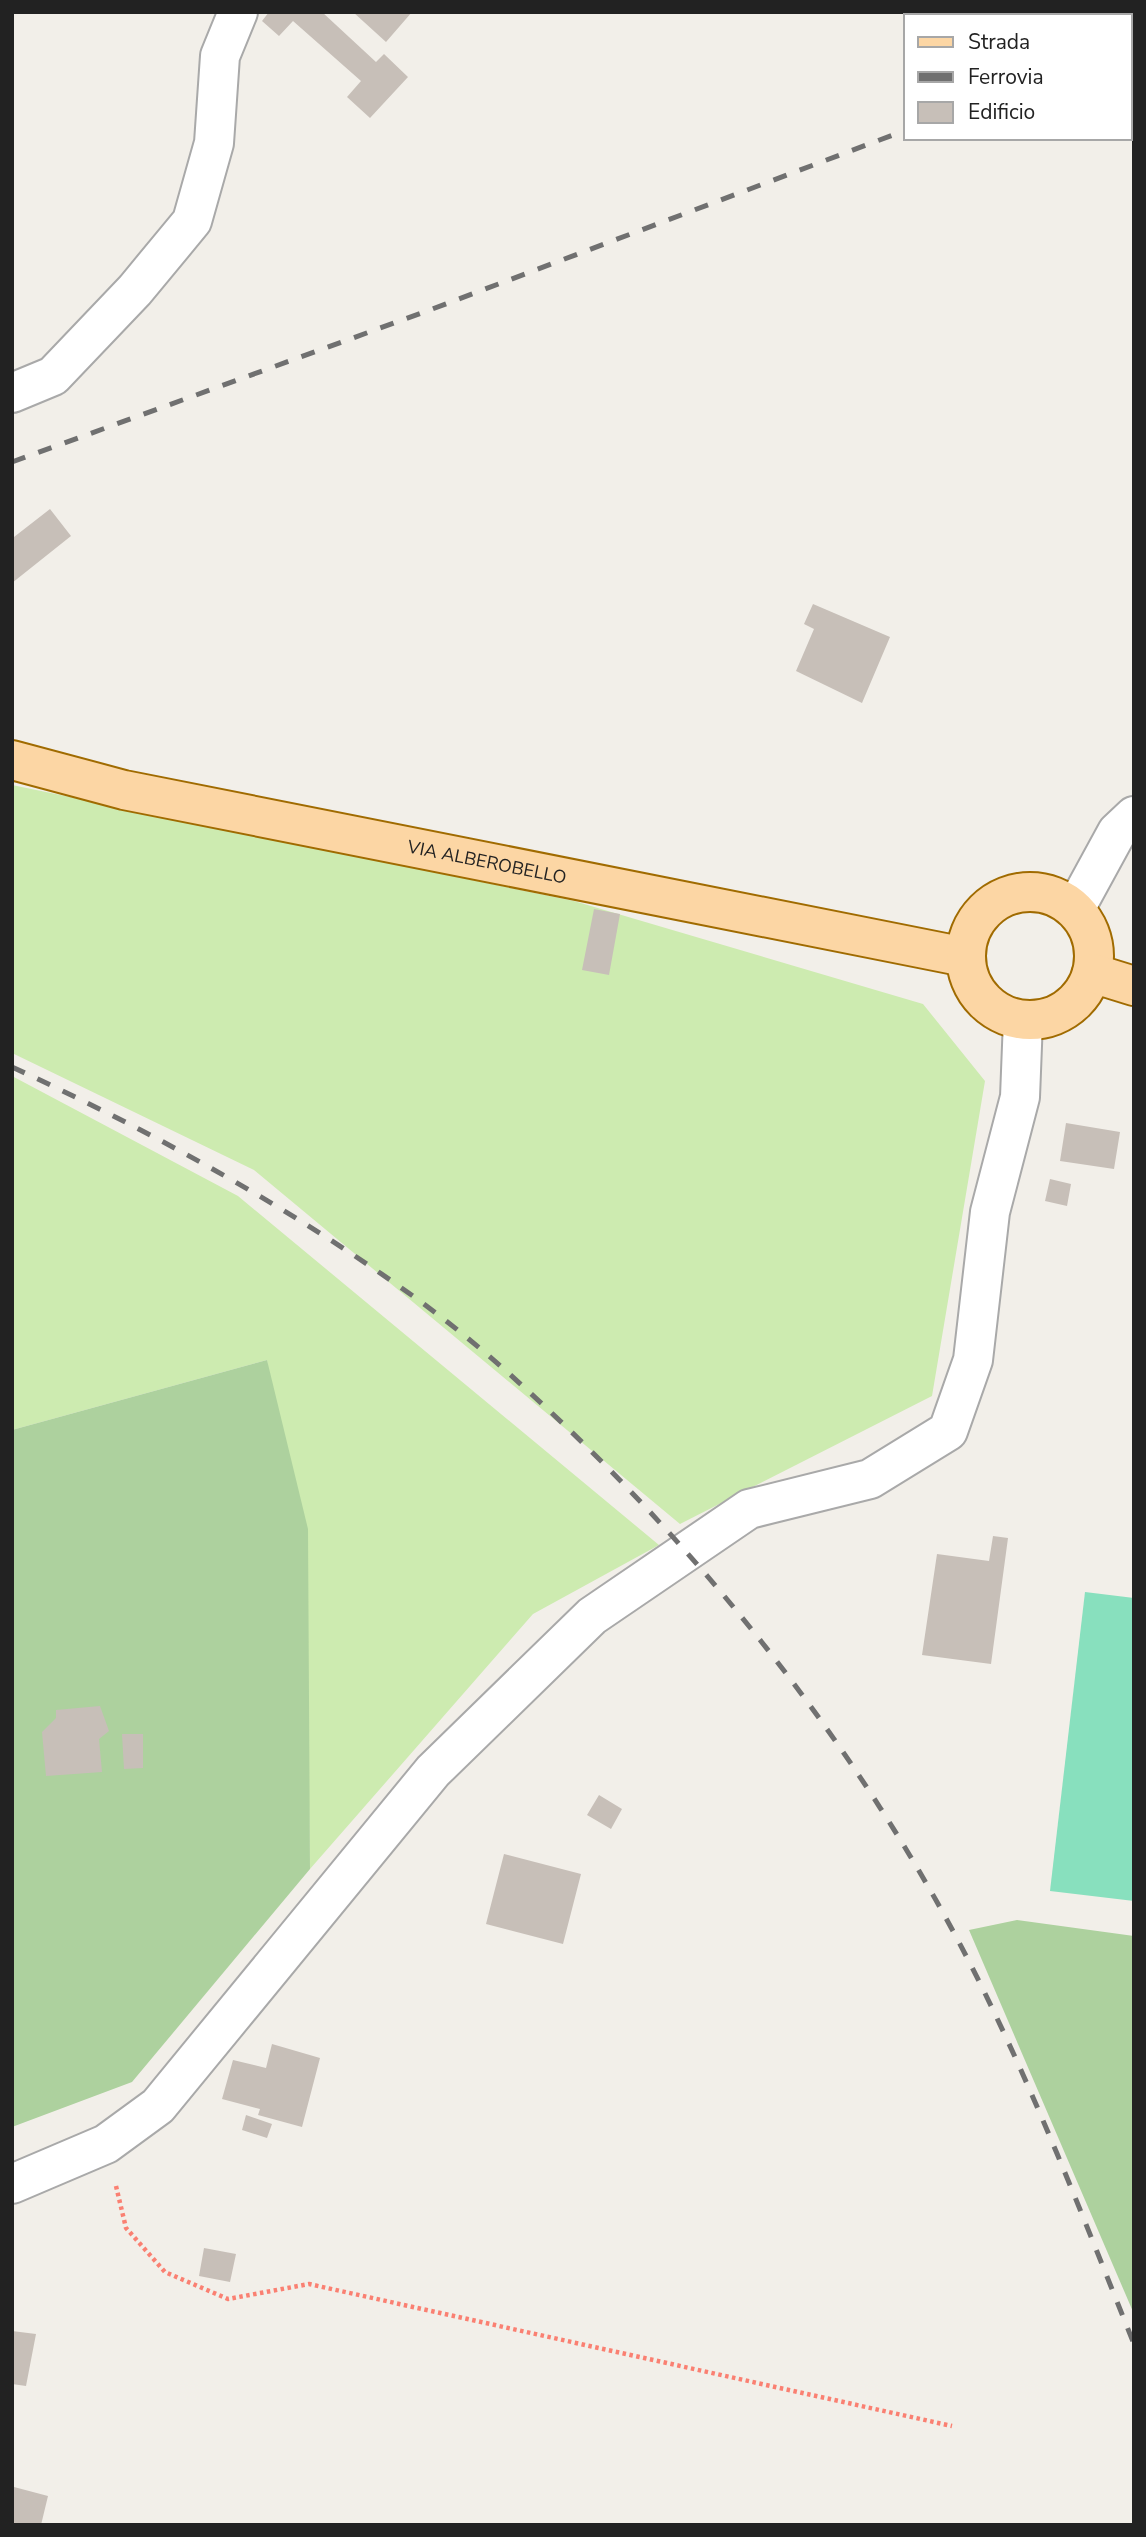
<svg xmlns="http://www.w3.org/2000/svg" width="1146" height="2537" font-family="'Nunito Sans',sans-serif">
<rect width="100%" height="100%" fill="#f2efe9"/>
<path fill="#cdebb0" d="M12,785L574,901L923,1004L985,1081L932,1396L680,1524L254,1170L12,1053Z
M12,1076L238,1196L659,1545L533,1614L310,1869L308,1741L267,1360L12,1430Z"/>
<path fill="#add19e" d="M267,1360L308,1529L310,1869L132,2082L12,2127V1430Z
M1017,1920L1134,1936V2314L969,1930Z"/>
<path fill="#88e0be" d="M1085,1592L1134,1598V1901L1050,1891Z"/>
<path fill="#c7bfb8" d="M269,12H322L376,62L384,54L408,77L370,118L347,97L361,81L293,21L279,36L262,21Z
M353,12H412L386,42Z
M50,509L71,536L12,583V535L14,537Z
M813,604L890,637L862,703L796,671L814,629L804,624Z
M594,909L620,914L609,975L582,970Z
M1066,1123L1120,1132L1114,1169L1060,1161Z
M1050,1179L1071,1184L1067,1206L1045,1201Z
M993,1536L1008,1538L991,1664L922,1655L937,1554L989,1561Z
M100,1706L109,1731L99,1739L102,1772L46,1776L42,1732L56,1718V1710Z
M122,1734H143V1768L124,1769Z
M599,1795L622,1809L611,1829L587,1815Z
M504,1854L581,1874L563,1944L486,1924Z
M272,2044L320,2058L302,2127L258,2115L260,2109L222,2099L233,2060L266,2068Z
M246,2115L272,2124L267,2138L242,2130Z
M204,2248L236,2254L230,2282L199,2276Z
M12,2331L36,2334L26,2386L12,2384Z
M14,2487L48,2496L41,2525H12Z"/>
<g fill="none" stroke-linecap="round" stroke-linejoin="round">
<g stroke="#a9a9a9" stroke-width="42">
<path id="minor" d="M12,393L53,376L135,290L192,221L214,143L220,56L238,12
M1075,909L1117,832L1134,816
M12,2184L106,2144L158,2106L433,1771L592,1616L749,1509L870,1479L948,1431L973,1360L990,1212L1020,1097L1023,1020"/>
</g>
<g stroke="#a06b00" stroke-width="42">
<g id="major">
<path id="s1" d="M12,760L124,790L965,957"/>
<circle cx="1030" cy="956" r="64"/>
<path d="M1092,973L1134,986"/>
</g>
</g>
<path stroke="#fa8072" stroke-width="4.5" stroke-dasharray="3.5 3.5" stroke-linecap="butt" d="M116,2186L126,2228L165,2272L228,2299L309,2284L952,2426"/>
<use href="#minor" stroke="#fff" stroke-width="38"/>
<use href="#major" stroke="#fcd6a4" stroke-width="38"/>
<path stroke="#707070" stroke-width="5" stroke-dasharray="14 14" stroke-linecap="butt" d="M1130,47L1134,46
M12,462L427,311L906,130
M12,1067C153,1132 291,1208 417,1299C478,1343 535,1396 589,1449C725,1584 843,1736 937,1902C1016,2042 1074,2195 1134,2344"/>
</g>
<g text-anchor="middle" stroke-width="7" stroke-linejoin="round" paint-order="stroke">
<g font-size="18" fill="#222" stroke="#fff">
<text dy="6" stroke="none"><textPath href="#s1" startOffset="486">VIA ALBEROBELLO</textPath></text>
</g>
</g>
<rect width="1146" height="2537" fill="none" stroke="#222222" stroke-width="28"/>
<rect x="904" y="14" width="228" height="126" fill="#ffffff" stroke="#a7a7a7" stroke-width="2"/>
<rect x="918" y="37" width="35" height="10" fill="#fcd6a4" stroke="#a7a7a7" stroke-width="2"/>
<text x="968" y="49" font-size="21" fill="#222222">Strada</text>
<rect x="918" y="72" width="35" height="10" fill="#707070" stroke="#a7a7a7" stroke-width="2"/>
<text x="968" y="84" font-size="21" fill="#222222">Ferrovia</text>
<rect x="918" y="102" width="35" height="21" fill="#c7bfb8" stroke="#a7a7a7" stroke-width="2"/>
<text x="968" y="119" font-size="21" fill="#222222">Edificio</text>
</svg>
